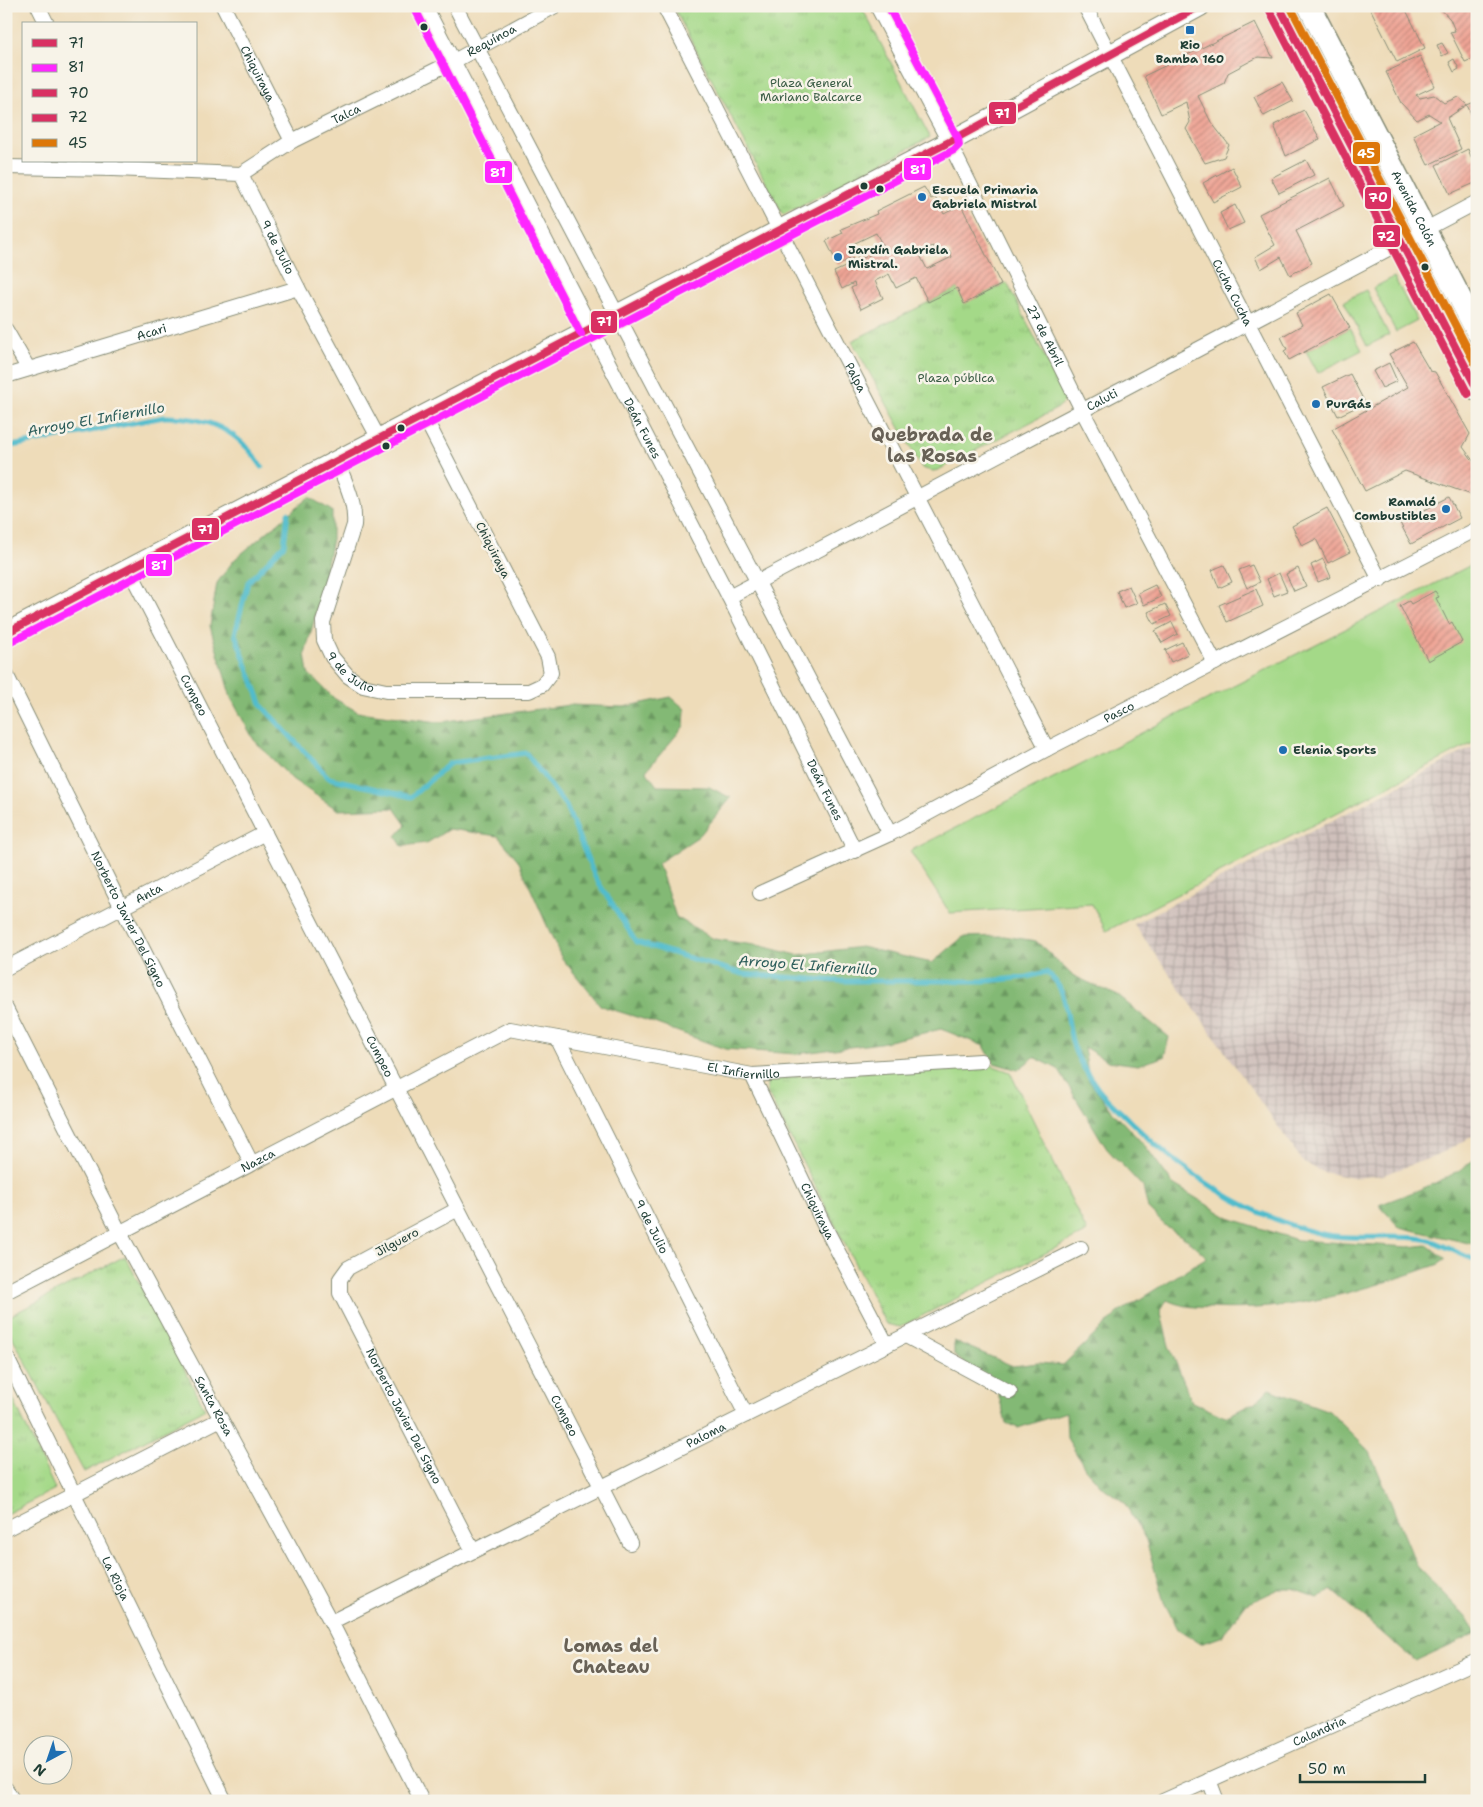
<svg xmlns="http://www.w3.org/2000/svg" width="1483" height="1807" font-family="'Shantell Sans',sans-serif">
<defs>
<pattern id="industrial-grid" width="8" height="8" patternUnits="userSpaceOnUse" patternTransform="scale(1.25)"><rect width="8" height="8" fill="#cfc0bb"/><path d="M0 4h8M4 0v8" fill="none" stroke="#a79d99"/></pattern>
<pattern id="grass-tufts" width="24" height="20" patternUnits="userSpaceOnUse" patternTransform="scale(1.25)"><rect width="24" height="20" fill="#a4d988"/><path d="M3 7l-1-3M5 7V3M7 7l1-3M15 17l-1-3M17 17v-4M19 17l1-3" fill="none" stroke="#8dbb76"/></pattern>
<pattern id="forest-firs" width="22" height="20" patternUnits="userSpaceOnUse" patternTransform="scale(1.25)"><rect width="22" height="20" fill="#83b974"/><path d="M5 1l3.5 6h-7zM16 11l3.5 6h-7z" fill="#6b9860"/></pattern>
<pattern id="building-hatch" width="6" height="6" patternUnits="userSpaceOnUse" patternTransform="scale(1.25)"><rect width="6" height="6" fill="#efa495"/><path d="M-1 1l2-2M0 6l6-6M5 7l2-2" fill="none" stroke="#c1877a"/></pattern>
</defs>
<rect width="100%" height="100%" fill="#f7f3e8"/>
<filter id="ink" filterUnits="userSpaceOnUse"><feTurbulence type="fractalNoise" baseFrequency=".02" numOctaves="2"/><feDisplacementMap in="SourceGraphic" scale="10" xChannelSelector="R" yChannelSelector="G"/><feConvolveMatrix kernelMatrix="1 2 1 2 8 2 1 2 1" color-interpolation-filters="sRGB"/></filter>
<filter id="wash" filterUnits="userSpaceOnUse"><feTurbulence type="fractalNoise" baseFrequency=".0096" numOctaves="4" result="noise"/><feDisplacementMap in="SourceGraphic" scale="20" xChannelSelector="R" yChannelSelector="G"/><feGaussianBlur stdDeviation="1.12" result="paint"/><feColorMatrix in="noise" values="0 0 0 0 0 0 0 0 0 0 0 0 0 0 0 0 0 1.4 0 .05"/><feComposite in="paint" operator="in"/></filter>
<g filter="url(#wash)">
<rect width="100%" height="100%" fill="#eedcb9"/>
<path fill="url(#industrial-grid)" d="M1477,745V1134L1436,1156L1383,1175L1353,1178L1323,1172L1304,1163L1134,924Z"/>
<path fill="url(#grass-tufts)" stroke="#628b5e" d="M673,6H861L930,137L783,215Z
M1007,283L1063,393L1064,402L1058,408L938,470L933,471L922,468L852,341L957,288L965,303Z
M988,1064L1010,1072L1087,1232L900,1327L886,1324L767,1092V1082L776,1078Z
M125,1256L205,1409L84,1472L6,1325V1318Z
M6,1384L55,1489L6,1514Z"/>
<path fill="url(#forest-firs)" stroke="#517b54" d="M309,497L332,511V539L320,598L305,654L308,673L335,699L358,712L439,722L570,705L624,707L671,697L685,709L684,726L646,771L657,786L709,787L731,798L699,836L658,863L676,917L714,939L761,946L797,955L861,947L932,963L963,937L1004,936L1036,941L1072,975L1118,996L1169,1037L1164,1057L1138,1065L1108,1061L1084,1047L1089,1081L1113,1112L1146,1147L1173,1184L1229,1218L1297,1240L1409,1247L1427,1245L1446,1259L1439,1264C1367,1290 1289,1313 1212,1308C1196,1307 1181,1307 1167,1300L1160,1310L1169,1346L1192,1402L1225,1417L1256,1402L1269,1389L1329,1411L1370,1452L1417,1566L1465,1616L1476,1633L1415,1661L1332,1590L1318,1598L1293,1589H1279L1245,1605L1223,1636L1201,1644L1178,1629L1164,1602L1146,1540L1124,1502L1101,1486L1085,1468L1067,1438L1066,1412L1018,1428L1006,1423L997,1389L954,1355V1341L1013,1366L1038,1363L1063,1365L1118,1313L1207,1257L1188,1240L1168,1228L1148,1209L1143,1187L1107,1149L1058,1069L1034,1057L1018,1070L994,1063L984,1046L941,1029L880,1043L796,1054L725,1049L646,1020L601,1006L561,957L518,860L498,836L449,829L427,843L402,846L396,836L406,825L394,808L338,810L292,779L254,740L231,698L210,626L217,583L234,560Z
M1477,1157V1245L1399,1227L1379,1205C1412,1192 1450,1181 1477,1157Z"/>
<path fill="#a4d988" stroke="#628b5e" d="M1394,277L1417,321L1396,332L1373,288Z
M1366,290L1389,335L1367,346L1344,301Z
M1350,328L1362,350L1318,373L1306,351Z
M1477,562V741L1106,931L1092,904L950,913L910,851Z"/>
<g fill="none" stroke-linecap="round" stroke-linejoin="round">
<path stroke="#51bccc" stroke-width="5" d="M6,447L164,417C208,416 238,430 262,467
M288,513L284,545L248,582L235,634L262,706L329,778L411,797L450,763L526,753L566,806L595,877L636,942L743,974L839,981H987L1027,977L1046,972C1071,989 1065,1025 1075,1051C1080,1064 1091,1079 1099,1090C1106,1099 1115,1106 1123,1114C1176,1168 1247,1217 1322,1234C1353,1241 1392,1234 1424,1239C1439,1241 1460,1256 1477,1260"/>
</g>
<g id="blocks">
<path fill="url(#building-hatch)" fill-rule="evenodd" d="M1369,6H1404L1425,48L1397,62Z
M1438,6H1477V57L1465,62L1450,32L1455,31L1450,19Z
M1255,22L1273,58L1258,57L1228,73L1224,83L1198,96L1211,122L1229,145L1224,157L1205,163L1186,129L1190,122L1186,102L1161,114L1144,76Z
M1442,43L1448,53L1442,56L1437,45Z
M1420,56L1435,86L1416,95L1420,98L1434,95L1444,103L1458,97L1467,105L1477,101V121L1475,122L1467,105L1447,118L1461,149L1428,165L1413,135L1440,121L1429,114L1417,120L1401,103L1386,72Z
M1454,59L1459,69L1454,72L1449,62Z
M1282,82L1293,101L1264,116L1254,97Z
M1304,110L1320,139L1286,156L1274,125Z
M1468,149L1472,159L1477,156V182L1450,194L1436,165Z
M1306,160L1314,175L1279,193L1271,178Z
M1232,167L1242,187L1213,202L1203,183Z
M1330,178L1344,206L1296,231L1312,263L1290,275L1281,257L1261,269L1255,257L1275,245L1259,214Z
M924,187L931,199L935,197L944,214L961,205L1001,285L964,304L957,288L928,302L916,278L896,288L889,274L875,281L883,298L861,309L851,288L855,286L854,283L842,289L834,272L854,263L852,258L838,265L826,241L843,233L841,229L877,214L876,211ZM876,233L884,248L859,260L851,245ZM933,246L937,255L949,250L952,257L927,269L919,253Z
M1235,205L1244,223L1228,230L1220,213Z
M1331,294L1350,328L1289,360L1284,351L1287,349L1281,337L1302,325L1296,313Z
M1413,342L1430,371L1435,372L1470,434L1463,447L1477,466V497L1405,471L1365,491L1332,429L1408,387L1389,354Z
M1389,363L1397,381L1382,388L1373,371Z
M1350,374L1365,403L1338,416L1323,387Z
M1449,497L1460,518L1411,544L1400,523Z
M1327,508L1350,552L1328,563L1316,539L1302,546L1292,526Z
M1323,559L1331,577L1318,582L1311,565Z
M1224,565L1232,582L1219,588L1212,570Z
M1252,565L1260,582L1247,588L1239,570Z
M1298,568L1306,586L1294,591L1286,574Z
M1279,573L1287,591L1274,596L1267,579Z
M1155,585L1161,597L1144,605L1138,593Z
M1129,586L1137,603L1124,608L1117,591Z
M1256,589L1263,606L1227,622L1219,605Z
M1435,591L1439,597L1436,598L1449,624L1452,622L1462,642L1428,661L1400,606L1409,601L1411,604Z
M1165,604L1171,616L1154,624L1148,612Z
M1172,622L1178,634L1162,643L1155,631Z
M1182,642L1188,654L1171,662L1165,650Z"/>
</g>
</g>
<g filter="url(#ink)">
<use href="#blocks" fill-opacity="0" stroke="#868c76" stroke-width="1"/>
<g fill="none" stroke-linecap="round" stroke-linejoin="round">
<g stroke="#868c76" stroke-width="16">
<g id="street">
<path d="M38,6L47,24"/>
<path id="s1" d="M223,6L292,141"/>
<path id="s2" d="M425,6L729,597L855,851"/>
<path d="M455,6L890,834"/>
<path id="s3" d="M664,6L1047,749"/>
<path id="s4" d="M877,6L949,142L1082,410L1215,663"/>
<path id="s5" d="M1085,6L1380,580"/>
<path id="s6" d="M111,161L113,169L241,174L298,288L379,439"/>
<path d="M6,167L113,169"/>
<path id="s7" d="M241,174L292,141L454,61L555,6"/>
<path d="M6,330L28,368"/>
<path id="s8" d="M6,376L298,288"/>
<path id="s9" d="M337,461C345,482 356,502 354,525L323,622L324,640L332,657L348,676L363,686L386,691H529L542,685L551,673L548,657L424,416"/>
<path id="s10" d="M129,569L630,1543"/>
<path id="s11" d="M729,597L1477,202"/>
<path id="s12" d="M6,674L122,908L252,1164"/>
<path id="s13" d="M760,893L890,834L1047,749L1477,529"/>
<path id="s14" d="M6,968L265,833"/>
<path id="s15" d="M6,1009L120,1233L331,1622L422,1801"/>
<path id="s16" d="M557,1038L746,1415"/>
<path id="s17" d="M752,1075L824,1225L887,1345"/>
<path id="s18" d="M458,1209L348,1268L340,1279V1293L473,1551"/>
<path id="s19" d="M6,1292L510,1029L752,1075L981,1061"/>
<path d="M906,1336L1010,1392"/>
<path id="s20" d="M6,1356L225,1801"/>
<path d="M6,1529L219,1420"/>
<path id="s21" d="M331,1622L1081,1248"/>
<path d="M1209,1780L1217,1801"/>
<path d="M6,1789L13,1801"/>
<path id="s22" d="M1163,1801L1477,1661"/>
</g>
</g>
<g stroke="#868c76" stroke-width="22">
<path id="secondary" d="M6,633L949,142L1200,6"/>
</g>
<g stroke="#868c76" stroke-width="25">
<g id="primary">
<path d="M1279,6L1477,389"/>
<path id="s23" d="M1309,6L1477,331"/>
</g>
</g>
<use href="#street" stroke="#fff" stroke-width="14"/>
<use href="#secondary" stroke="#fff" stroke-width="20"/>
<use href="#primary" stroke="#fff" stroke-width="22"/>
<g stroke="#f7f3e8" stroke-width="11">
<path id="bus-1" d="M6,633L949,142L1200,6"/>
</g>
<g stroke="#f7f3e8" stroke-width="11">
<path id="bus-2" d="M416,11L581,334
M11,642L954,150L959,145L958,138L888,6"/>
</g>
<g stroke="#f7f3e8" stroke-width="11">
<path id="bus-3" d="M1279,6L1477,389"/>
</g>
<g stroke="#f7f3e8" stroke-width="11">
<path id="bus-4" d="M1270,11L1468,394"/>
</g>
<g stroke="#f7f3e8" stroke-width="11">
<path id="bus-5" d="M1290,6L1477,367"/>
</g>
<use href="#bus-1" stroke="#d93062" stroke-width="8"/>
<use href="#bus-2" stroke="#fe27ff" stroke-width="8"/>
<use href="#bus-3" stroke="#d93062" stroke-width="8"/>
<use href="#bus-4" stroke="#d93062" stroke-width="8"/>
<use href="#bus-5" stroke="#dd7708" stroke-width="8"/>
</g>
</g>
<g fill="#1f3d34" stroke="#f7f3e8" stroke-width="2">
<circle cx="424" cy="27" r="4.5"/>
<circle cx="864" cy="186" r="4.5"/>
<circle cx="880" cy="189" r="4.5"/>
<circle cx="1425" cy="267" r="4.5"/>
<circle cx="401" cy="428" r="4.5"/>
<circle cx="386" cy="446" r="4.5"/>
</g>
<g fill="#1f6fb2" stroke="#f7f3e8" stroke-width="2">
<rect x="1185" y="25" width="10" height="10" rx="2.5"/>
<circle cx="922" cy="197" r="5"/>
<circle cx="838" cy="257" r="5"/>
<circle cx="1316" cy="404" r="5"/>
<circle cx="1446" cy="509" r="5"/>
<circle cx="1283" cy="750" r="5"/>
</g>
<g text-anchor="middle" stroke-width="5" stroke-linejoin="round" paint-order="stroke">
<g font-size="12" fill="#1f3d34" stroke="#f7f3e8">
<text dy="4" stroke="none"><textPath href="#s7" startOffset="284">Requínoa</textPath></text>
<text dy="4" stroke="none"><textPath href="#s1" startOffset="76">Chiquiraya</textPath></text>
<text dy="4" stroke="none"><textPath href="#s7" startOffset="121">Talca</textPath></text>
<text dy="4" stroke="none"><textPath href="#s23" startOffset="228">Avenida Colón</textPath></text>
<text dy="4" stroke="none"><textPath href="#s6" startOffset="218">9 de Julio</textPath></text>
<text dy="4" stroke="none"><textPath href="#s5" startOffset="322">Cucha Cucha</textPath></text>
<text dy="4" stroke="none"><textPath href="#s8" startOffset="152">Acari</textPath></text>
<text dy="4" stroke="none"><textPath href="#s4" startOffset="370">27 de Abril</textPath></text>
<text dy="4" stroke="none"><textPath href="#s3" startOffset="418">Palpa</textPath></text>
<text dy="4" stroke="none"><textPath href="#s11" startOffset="422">Caluti</textPath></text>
<text dy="4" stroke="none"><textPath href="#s2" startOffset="475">Deán Funes</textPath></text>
<text transform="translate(493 550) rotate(63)" y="4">Chiquiraya</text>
<text dy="4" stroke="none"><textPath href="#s9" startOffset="230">9 de Julio</textPath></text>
<text dy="4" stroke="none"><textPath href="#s10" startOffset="142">Cumpeo</textPath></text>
<text dy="4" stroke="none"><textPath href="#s13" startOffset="402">Pasco</textPath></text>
<text dy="4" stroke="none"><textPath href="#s2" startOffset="880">Deán Funes</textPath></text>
<text dy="4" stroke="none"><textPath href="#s14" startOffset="161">Anta</textPath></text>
<text dy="4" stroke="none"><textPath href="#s12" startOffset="274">Norberto Javier Del Signo</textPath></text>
<text dy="4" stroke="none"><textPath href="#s10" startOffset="548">Cumpeo</textPath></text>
<text dy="4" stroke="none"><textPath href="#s19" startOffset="806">El Infiernillo</textPath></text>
<text dy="4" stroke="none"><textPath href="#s19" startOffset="284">Nazca</textPath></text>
<text dy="4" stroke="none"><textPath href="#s17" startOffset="151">Chiquiraya</textPath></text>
<text dy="4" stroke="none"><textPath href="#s16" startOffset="211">9 de Julio</textPath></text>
<text transform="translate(397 1242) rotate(-28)" y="4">Jilguero</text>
<text dy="4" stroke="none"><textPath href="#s15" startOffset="448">Santa Rosa</textPath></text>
<text dy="4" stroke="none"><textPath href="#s18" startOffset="291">Norberto Javier Del Signo</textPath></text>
<text dy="4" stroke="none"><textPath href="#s10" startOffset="952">Cumpeo</textPath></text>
<text dy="4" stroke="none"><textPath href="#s21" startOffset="419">Paloma</textPath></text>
<text dy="4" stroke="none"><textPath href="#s20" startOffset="248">La Rioja</textPath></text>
<text dy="4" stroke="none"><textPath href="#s22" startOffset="171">Calandria</textPath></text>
</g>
<g font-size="12" font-weight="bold" fill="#1f3d34" stroke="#f7f3e8" text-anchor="start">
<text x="1190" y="49" text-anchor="middle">Rio<tspan x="1190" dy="14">Bamba 160</tspan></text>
<text x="932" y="194">Escuela Primaria<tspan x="932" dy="14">Gabriela Mistral</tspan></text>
<text x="848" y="254">Jardín Gabriela<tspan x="848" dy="14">Mistral.</tspan></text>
<text x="1326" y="408">PurGás</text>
<text x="1436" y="506" text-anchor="end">Ramaló<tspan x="1436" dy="14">Combustibles</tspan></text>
<text x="1293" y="754">Elenia Sports</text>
</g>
<g font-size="12" fill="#3a5c45" stroke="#f7f3e8">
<text x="811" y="87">Plaza General<tspan x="811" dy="14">Mariano Balcarce</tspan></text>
<text x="956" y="382">Plaza pública</text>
</g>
<g font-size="14" font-style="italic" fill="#2c5d5a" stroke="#f7f3e8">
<text transform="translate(96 419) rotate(-10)" y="5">Arroyo El Infiernillo</text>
<text transform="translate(808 965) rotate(4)" y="5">Arroyo El Infiernillo</text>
</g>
<g font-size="18" font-weight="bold" fill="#686156" stroke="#f7f3e8">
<text x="932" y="441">Quebrada de<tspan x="932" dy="21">las Rosas</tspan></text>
<text x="611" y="1652">Lomas del<tspan x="611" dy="21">Chateau</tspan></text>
</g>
</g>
<g stroke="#f7f3e8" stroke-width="2">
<rect x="988" y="101" width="29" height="24" rx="5" fill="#d93062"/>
<rect x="1352" y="141" width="29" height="24" rx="5" fill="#dd7708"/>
<rect x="903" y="157" width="29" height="24" rx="5" fill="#fe27ff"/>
<rect x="484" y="160" width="29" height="24" rx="5" fill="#fe27ff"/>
<rect x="1364" y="186" width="28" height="24" rx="5" fill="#d93062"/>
<rect x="1372" y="224" width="29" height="24" rx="5" fill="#d93062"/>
<rect x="590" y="310" width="28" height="24" rx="5" fill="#d93062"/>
<rect x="191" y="517" width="29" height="24" rx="5" fill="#d93062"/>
<rect x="145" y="553" width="28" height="24" rx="5" fill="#fe27ff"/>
</g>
<g font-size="14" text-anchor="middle" font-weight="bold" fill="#fff">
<text x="1002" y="118">71</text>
<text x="1366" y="158">45</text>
<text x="918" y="174">81</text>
<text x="498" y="177">81</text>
<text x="1378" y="202">70</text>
<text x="1386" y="241">72</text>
<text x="604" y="326">71</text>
<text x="205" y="534">71</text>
<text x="159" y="570">81</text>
</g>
<rect width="1483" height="1807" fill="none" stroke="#f7f3e8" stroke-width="25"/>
<rect x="22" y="22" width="175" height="140" fill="#f7f3e8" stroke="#a1aaa0"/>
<rect x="32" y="39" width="25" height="8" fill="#d93062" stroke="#a1aaa0"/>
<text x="68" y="48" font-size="15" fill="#1f3d34">71</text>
<rect x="32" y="64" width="25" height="8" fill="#fe27ff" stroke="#a1aaa0"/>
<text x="68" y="72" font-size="15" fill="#1f3d34">81</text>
<rect x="32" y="89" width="25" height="8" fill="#d93062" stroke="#a1aaa0"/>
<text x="68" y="98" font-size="15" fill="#1f3d34">70</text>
<rect x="32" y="114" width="25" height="8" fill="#d93062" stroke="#a1aaa0"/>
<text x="68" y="122" font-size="15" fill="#1f3d34">72</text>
<rect x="32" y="139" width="25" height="8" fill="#dd7708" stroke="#a1aaa0"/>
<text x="68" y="148" font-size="15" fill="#1f3d34">45</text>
<g transform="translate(48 1760) rotate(220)"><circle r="24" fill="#f7f3e8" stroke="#a1aaa0"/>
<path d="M0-4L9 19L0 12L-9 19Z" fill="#1f6fb2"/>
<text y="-8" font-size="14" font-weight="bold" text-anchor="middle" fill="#1f3d34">N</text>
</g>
<path d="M1300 1774v8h125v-8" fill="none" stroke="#1f3d34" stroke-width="2.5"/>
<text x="1308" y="1774" font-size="15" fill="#1f3d34" stroke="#f7f3e8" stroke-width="4" paint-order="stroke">50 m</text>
</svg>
